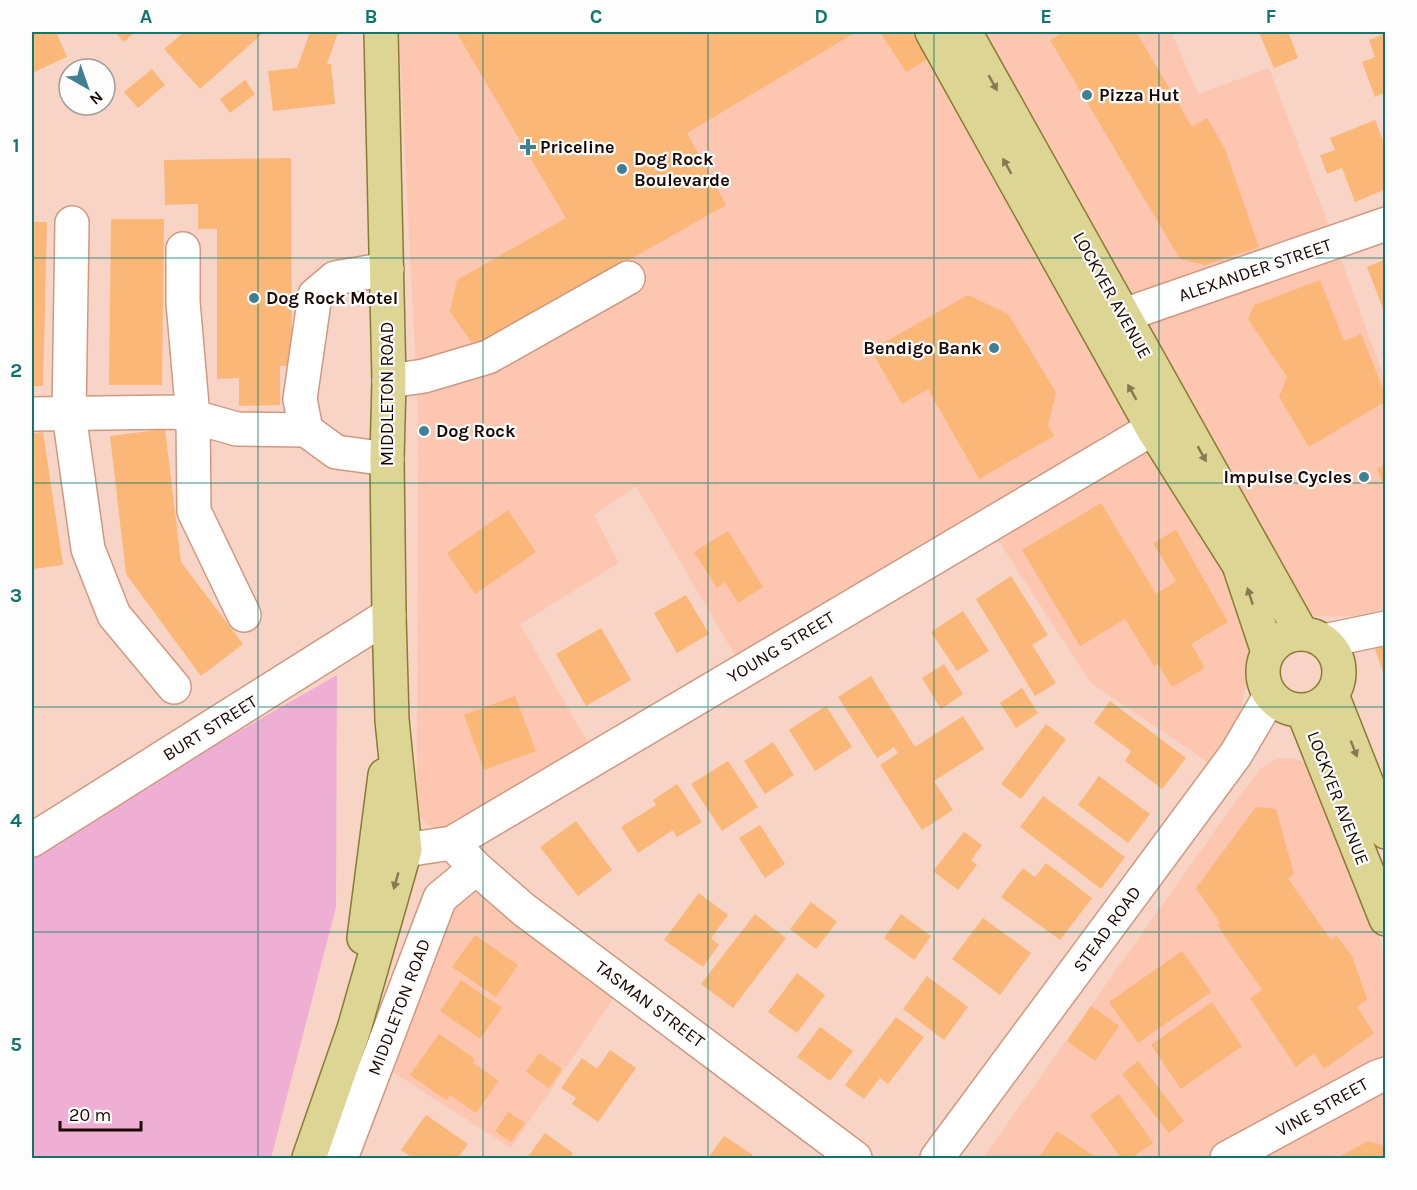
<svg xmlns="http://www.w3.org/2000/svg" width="1417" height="1190" font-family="Karla,sans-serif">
<rect width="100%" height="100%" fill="#f7d4c5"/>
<path fill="#fcc6b1" d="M399,32H1171L1198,94L1269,68L1335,242L1385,381V609L1353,616L1278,617L1249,636L1246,684L1238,723L1212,765L1091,683L981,514L736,657L636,486L594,515L619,563L520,624L588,743L459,825L443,829L428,826L417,812L418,413Z
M1291,758L1304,762L1316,777L1356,873L1385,953V1158H983L1238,798L1260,769L1276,759Z
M477,890L614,997L511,1148L391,1071L455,908Z"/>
<path fill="#efafd4" d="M337,675L336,907L271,1158H32V850Z"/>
<path fill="#fab777" d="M32,32H56L67,57L32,73Z
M115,32H135L124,42Z
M184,32H264L200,89L164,49Z
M310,32H338L327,64H331L335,104L273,111L268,71L297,68Z
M456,32H856L687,133L726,205L475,347L450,312L457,280L566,218Z
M880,32H912L928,59L906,72Z
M1064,32H1136L1192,127L1207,118L1225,149L1259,247L1205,265L1180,259L1050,40Z
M1259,32H1288L1298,58L1274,68Z
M1386,33V92L1375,97L1362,62L1375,57L1369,40Z
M152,69L165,85L138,108L124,92Z
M245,80L255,94L230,113L220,99Z
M1375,120L1386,148V189L1355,202L1342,168L1327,174L1320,155L1335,150L1330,138Z
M291,158L292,366H280V405L239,406V378L217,379V229H198V204L165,205L164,160Z
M111,219H164L162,385H109Z
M32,222H47L43,386H32Z
M1386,259V314H1385L1367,267Z
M1320,280L1344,341L1361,334L1386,396V401L1309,447L1279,397L1287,377L1248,319L1254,305Z
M968,295L1008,314L1056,392L1048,425L1054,436L979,479L928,389L902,404L871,350Z
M165,429L181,562L243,644L201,676L126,574L110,436Z
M43,432L63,565L32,569V434Z
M1386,465V489H1385L1377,468Z
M1101,503L1156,594L1176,581L1153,543L1176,530L1228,622L1191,644L1205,668L1172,687L1158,664L1154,666L1125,619L1080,646L1022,550Z
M508,510L536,552L475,594L447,553Z
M728,531L763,587L738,603L725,582L717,588L694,552Z
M1011,576L1048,635L1032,645L1056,683L1035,696L976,599Z
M686,595L709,634L677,653L654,613Z
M963,611L989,651L957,671L931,632Z
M601,628L631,680L586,706L556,654Z
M1386,645V678H1385L1375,649Z
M944,664L963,694L941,709L922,678Z
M871,676L915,747L963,716L984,749L934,781L953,810L922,830L880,765L898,753L894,747L877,758L838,697Z
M1022,688L1038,713L1016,728L1000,703Z
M515,696L536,751L484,770L464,715Z
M1110,701L1186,758L1162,789L1125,761L1131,751L1094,723Z
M826,706L852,747L815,771L789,730Z
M1046,724L1066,739L1021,799L1001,784Z
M773,742L794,775L765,794L744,761Z
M728,761L758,807L722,831L691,784Z
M1099,776L1150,814L1128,843L1078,805Z
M677,784L702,822L677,837L673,830L638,853L621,827L656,805L653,800Z
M1043,796L1125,857L1101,889L1020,827Z
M1256,807L1276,809L1294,874L1288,879L1331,940L1337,936L1352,956L1367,999L1357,1007L1374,1033L1324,1069L1314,1053L1296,1067L1250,998L1262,990L1217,925L1220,923L1196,888Z
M576,821L612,870L578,896L540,847Z
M760,825L785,864L765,878L739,838Z
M964,832L982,845L971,860L977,865L958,890L933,871Z
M1046,863L1092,898L1060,940L1001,897L1023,868L1035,877Z
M699,893L728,915L711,938L719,945L703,967L664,940Z
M811,902L837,922L816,949L790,929Z
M755,914L786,938L733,1008L701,984Z
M901,914L931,936L914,960L884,938Z
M983,918L1031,953L1000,995L952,959Z
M475,935L518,965L496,997L452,967Z
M1182,951L1211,992L1138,1043L1109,1002Z
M797,973L825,995L797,1033L768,1012Z
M927,976L968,1007L944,1040L903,1009Z
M461,980L502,1008L480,1039L440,1011Z
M1212,1002L1242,1046L1181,1089L1151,1045Z
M1091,1006L1119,1026L1095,1061L1067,1041Z
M896,1017L924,1037L888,1084L880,1078L864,1099L845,1085Z
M820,1027L853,1051L830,1081L797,1057Z
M439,1034L475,1059L473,1063L499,1081L476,1113L450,1095L446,1100L410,1075Z
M610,1050L636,1068L598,1122L572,1104L576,1098L561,1088L582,1058L597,1069Z
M539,1053L562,1069L549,1088L526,1072Z
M1138,1061L1184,1121L1169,1133L1122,1074Z
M1119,1094L1153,1143L1131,1158H1121L1090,1115Z
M508,1112L525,1123L511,1142L495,1131Z
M426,1115L468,1144L458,1158H413L401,1150Z
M1057,1131L1097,1158H1038Z
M545,1133L573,1153L569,1158H527Z
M724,1136L753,1155L750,1158H708Z
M1368,1141L1382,1145L1386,1151V1158H1337Z"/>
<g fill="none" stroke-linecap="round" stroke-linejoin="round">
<g stroke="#d09881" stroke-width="36">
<path id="minor" d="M72,223L69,414L88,549L114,615L174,687
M183,249V302L193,417L194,511L244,615
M387,269L335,278L315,295L300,399L306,430L336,452L387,459
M1124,315L1386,224
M389,381L424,376L488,357L628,278
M32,414L176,412L237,429L306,430
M1324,641L1386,628
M32,840L389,615
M452,843L476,868L523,909L855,1158
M405,850L452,843L1177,414
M341,1158L440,898L476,868
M937,1158L1236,754L1270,696
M1227,1158L1377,1077L1386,1074"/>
</g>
<g stroke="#897b33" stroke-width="36">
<path id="major" d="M932,32L1153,429L1239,565L1268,652
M965,32L1302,634
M1263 672a38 38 0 1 1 76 0a38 38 0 1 1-76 0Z
M1332,695L1386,832
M1303,711L1386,919
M364,938L385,775
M309,1158L354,1029L405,850L392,720L389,615L387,459L389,381L381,32"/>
</g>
<use href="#minor" stroke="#fff" stroke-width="33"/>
<use href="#major" stroke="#dcd594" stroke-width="33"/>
</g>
<defs><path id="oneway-solid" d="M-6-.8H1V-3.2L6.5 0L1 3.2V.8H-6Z" transform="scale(1.5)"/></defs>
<g fill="#867953">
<use href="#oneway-solid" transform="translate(993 83) rotate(61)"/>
<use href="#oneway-solid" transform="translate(1007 166) rotate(-119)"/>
<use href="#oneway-solid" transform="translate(1132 392) rotate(-119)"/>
<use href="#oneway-solid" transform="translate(1202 454) rotate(61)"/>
<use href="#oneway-solid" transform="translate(1250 596) rotate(-108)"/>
<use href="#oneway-solid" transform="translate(1354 749) rotate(69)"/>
<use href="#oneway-solid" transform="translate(396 881) rotate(106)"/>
</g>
<path fill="none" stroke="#0f766e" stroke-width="1.5" stroke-opacity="0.55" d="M258,32V1158M483,32V1158M708,32V1158M934,32V1158M1159,32V1158M32,258H1386M32,483H1386M32,707H1386M32,932H1386"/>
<g fill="#417f94" stroke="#fdfdfd" stroke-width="2">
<circle cx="1087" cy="95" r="6"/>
<path d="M525 138h6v6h6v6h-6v6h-6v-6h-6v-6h6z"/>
<circle cx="622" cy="169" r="6"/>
<circle cx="254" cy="298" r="6"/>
<circle cx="994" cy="348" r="6"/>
<circle cx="424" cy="431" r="6"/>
<circle cx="1364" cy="477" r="6"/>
</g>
<g text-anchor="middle" stroke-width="4.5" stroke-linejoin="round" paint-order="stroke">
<g font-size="18" font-weight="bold" fill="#1c0803" stroke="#fdfdfd" text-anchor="start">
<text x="1099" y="101">Pizza Hut</text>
<text x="540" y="153">Priceline</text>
<text x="634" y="165">Dog Rock<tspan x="634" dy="21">Boulevarde</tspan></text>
<text x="266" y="304">Dog Rock Motel</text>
<text x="982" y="354" text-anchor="end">Bendigo Bank</text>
<text x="436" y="437">Dog Rock</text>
<text x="1352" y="483" text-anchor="end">Impulse Cycles</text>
</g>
<g font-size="18" fill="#1c0803" stroke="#fdfdfd">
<text transform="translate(1255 270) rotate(-19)" y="6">ALEXANDER STREET</text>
<text transform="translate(1112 295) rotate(61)" y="6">LOCKYER AVENUE</text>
<text transform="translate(387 394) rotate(-90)" y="6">MIDDLETON ROAD</text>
<text transform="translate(781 647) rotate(-31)" y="6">YOUNG STREET</text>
<text transform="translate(210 728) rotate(-32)" y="6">BURT STREET</text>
<text transform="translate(1338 798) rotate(69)" y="6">LOCKYER AVENUE</text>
<text transform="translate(1107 929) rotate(-54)" y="6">STEAD ROAD</text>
<text transform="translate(650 1004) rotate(37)" y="6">TASMAN STREET</text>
<text transform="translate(399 1007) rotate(-69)" y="6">MIDDLETON ROAD</text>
<text transform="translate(1322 1107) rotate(-29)" y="6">VINE STREET</text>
</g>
</g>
<rect width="1417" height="1190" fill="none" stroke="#fdfdfd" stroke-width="66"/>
<g transform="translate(87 87) rotate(140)"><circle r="28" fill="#fdfdfd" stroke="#a39b99" stroke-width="1.5"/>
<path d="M0-4.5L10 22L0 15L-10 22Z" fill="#417f94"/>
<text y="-9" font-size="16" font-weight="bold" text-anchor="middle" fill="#1c0803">N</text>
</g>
<path d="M60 1121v9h81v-9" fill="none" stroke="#1c0803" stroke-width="3"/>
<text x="69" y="1121" font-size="18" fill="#1c0803" stroke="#fdfdfd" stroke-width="4.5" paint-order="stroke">20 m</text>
<rect x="33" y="33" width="1351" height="1124" fill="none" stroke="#0f766e" stroke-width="2"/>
<g font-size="20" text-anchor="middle" font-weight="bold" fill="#0f766e">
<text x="146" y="23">A</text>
<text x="371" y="23">B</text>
<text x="596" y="23">C</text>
<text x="821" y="23">D</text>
<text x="1046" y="23">E</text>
<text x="1271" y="23">F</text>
<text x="16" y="152">1</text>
<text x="16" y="377">2</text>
<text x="16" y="602">3</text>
<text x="16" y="827">4</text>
<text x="16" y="1051">5</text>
</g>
</svg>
